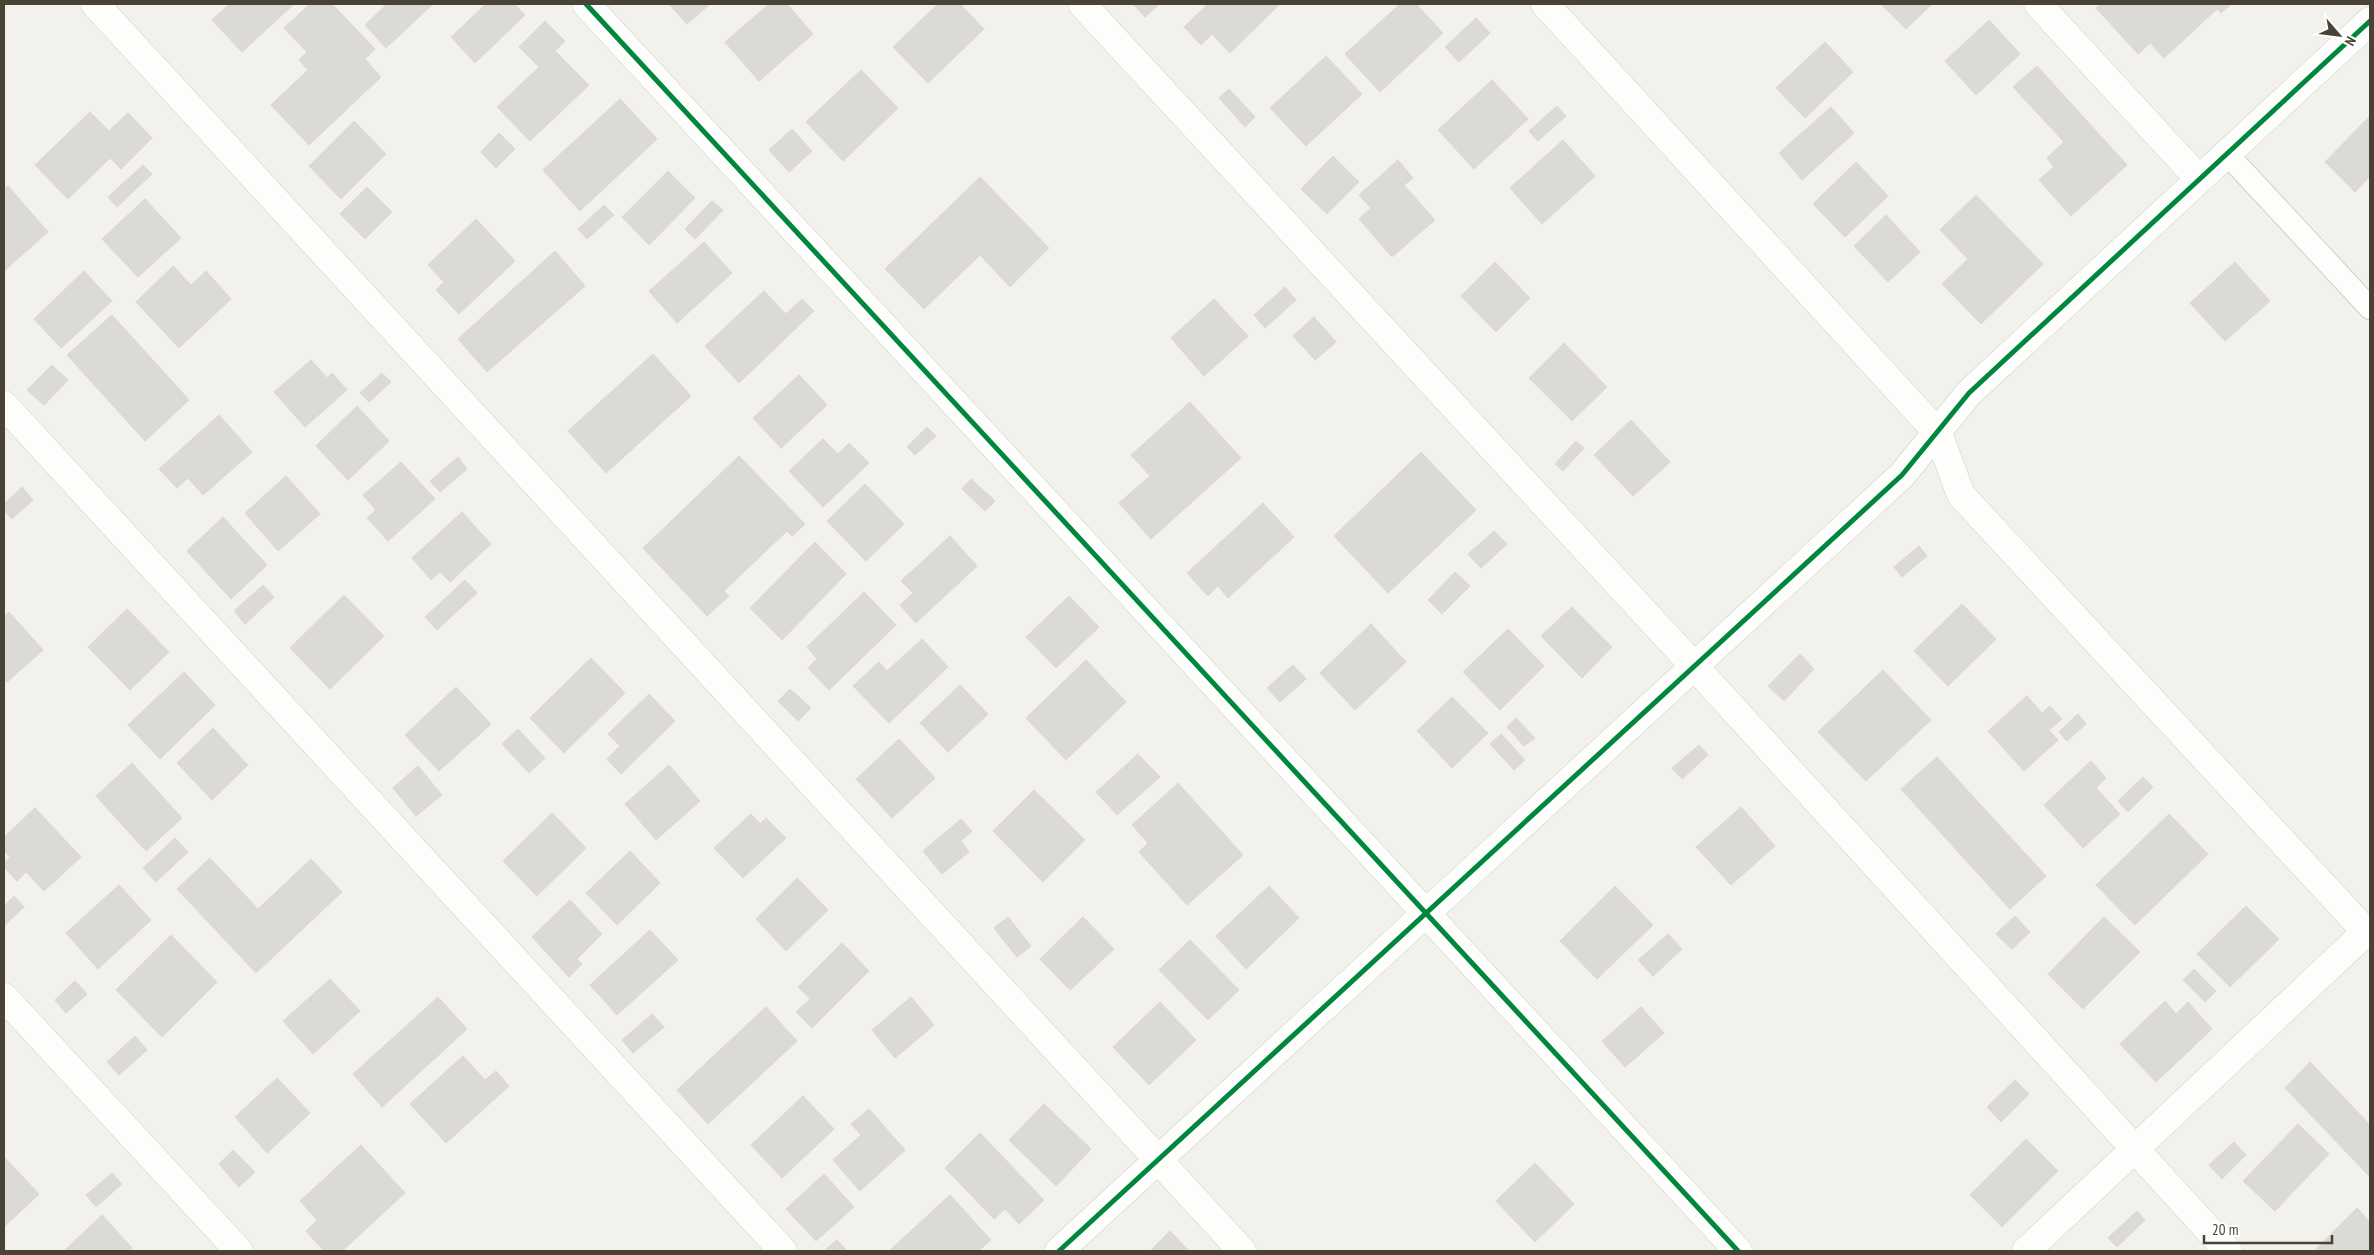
<svg xmlns="http://www.w3.org/2000/svg" width="2374" height="1255" font-family="'PT Sans Narrow',sans-serif">
<rect width="100%" height="100%" fill="#f2f1eb"/>
<path fill="#dcdad4" stroke="#dbd8d1" d="M229,4H294L242,52L212,20Z
M310,4H332L375,49L365,59L381,77L309,145L271,105L308,70L299,60L307,52L284,28Z
M387,4H433L386,48L365,25Z
M486,4H514L525,15L475,63L451,37Z
M669,4H710L687,24Z
M769,4H787L813,34L759,81L725,42Z
M938,4H960L984,29L928,83L893,47Z
M1133,4H1159L1145,17Z
M1208,4H1278L1279,5L1230,53L1212,34L1201,45L1184,27Z
M1400,4H1416L1443,33L1380,92L1345,54Z
M1881,4H1932L1906,29Z
M2100,4H2231L2221,13L2217,9L2164,58L2150,43L2138,54L2096,8Z
M1476,18L1490,33L1459,62L1445,47Z
M1989,20L2020,54L1976,95L1945,61Z
M545,21L565,41L555,51L589,85L530,141L497,107L539,67L519,47Z
M1825,42L1853,72L1805,118L1776,88Z
M1326,56L1362,94L1306,146L1270,108Z
M2037,66L2127,165L2071,216L2039,180L2054,167L2047,158L2064,142L2013,87Z
M861,70L898,108L843,161L806,122Z
M1492,80L1528,119L1474,169L1438,130Z
M1229,89L1255,117L1245,127L1219,98Z
M620,99L657,139L580,211L543,170Z
M1557,106L1566,116L1538,141L1529,131Z
M1831,107L1854,133L1802,180L1779,153Z
M90,112L109,131L128,113L152,138L121,169L110,158L68,199L35,165Z
M2370,116V176L2355,192L2325,162Z
M354,121L386,154L341,199L309,166Z
M792,129L812,151L789,172L769,150Z
M499,133L515,149L496,168L481,152Z
M1563,140L1595,176L1542,224L1510,188Z
M1333,156L1359,182L1327,214L1301,189Z
M1398,160L1413,178L1404,185L1435,220L1392,257L1359,219L1371,208L1359,195Z
M1856,162L1888,196L1845,237L1813,204Z
M143,165L152,174L117,207L108,197Z
M668,171L695,198L649,245L622,217Z
M980,177L1049,248L1010,287L980,255L924,309L885,269Z
M8,186L48,232L4,271V190Z
M367,187L392,212L365,239L340,214Z
M1976,195L2043,264L1981,324L1942,284L1968,259L1940,230Z
M145,199L181,238L138,277L102,239Z
M712,201L723,210L695,239L685,229Z
M604,205L614,215L587,239L578,229Z
M1886,215L1920,252L1888,282L1854,246Z
M476,219L515,261L459,314L436,290L444,282L428,265Z
M704,242L732,273L677,323L649,291Z
M555,251L585,286L487,372L458,339Z
M1495,262L1530,298L1496,332L1461,296Z
M2235,262L2270,301L2225,341L2190,303Z
M173,266L191,285L206,271L231,299L179,348L136,302Z
M84,271L112,301L61,348L34,319Z
M1285,287L1296,300L1265,328L1254,315Z
M764,291L786,314L802,299L814,311L739,383L705,346Z
M1214,299L1248,336L1204,376L1171,338Z
M112,315L189,400L145,441L67,355Z
M1314,317L1336,342L1315,360L1293,336Z
M1564,343L1607,387L1572,421L1529,378Z
M653,354L691,396L606,473L568,431Z
M311,360L327,378L332,373L347,390L305,427L274,392Z
M52,365L68,380L44,405L27,390Z
M382,373L391,382L369,402L360,393Z
M799,375L827,405L781,448L753,418Z
M1190,402L1241,458L1151,539L1119,503L1150,476L1131,455Z
M357,406L389,441L348,480L316,446Z
M219,415L252,452L203,495L188,478L177,488L159,469Z
M1631,420L1670,462L1633,496L1594,455Z
M927,427L936,436L915,455L907,447Z
M823,439L838,454L849,443L869,463L823,507L789,471Z
M1576,441L1584,448L1563,471L1555,464Z
M1421,452L1476,510L1388,593L1334,536Z
M739,456L805,524L792,536L787,531L724,591L729,596L707,616L643,548Z
M458,457L467,469L440,492L430,481Z
M401,462L435,499L388,541L367,518L376,510L363,495Z
M286,476L320,514L278,551L245,513Z
M971,479L995,501L985,511L962,489Z
M865,484L904,524L866,561L827,521Z
M22,487L33,500L12,519L4,510V504Z
M1263,503L1294,537L1228,598L1218,586L1208,596L1187,573Z
M462,512L491,544L450,582L440,572L431,580L412,558Z
M223,517L267,565L231,599L187,551Z
M1494,531L1507,544L1481,568L1468,554Z
M950,536L977,566L916,623L900,605L913,593L901,581Z
M815,542L846,574L782,640L750,608Z
M1919,546L1927,556L1902,577L1894,567Z
M1455,572L1470,586L1442,614L1428,600Z
M465,580L477,593L437,630L425,617Z
M263,585L274,597L245,624L234,611Z
M864,592L896,625L829,690L808,668L817,659L807,647Z
M344,595L384,636L330,689L290,648Z
M1069,596L1099,627L1056,668L1026,637Z
M1962,604L1996,639L1948,686L1914,651Z
M1572,607L1612,647L1582,678L1541,636Z
M127,609L169,652L130,690L88,647Z
M9,612L43,650L7,682L4,678V617Z
M1371,624L1406,662L1355,710L1320,673Z
M1508,629L1544,666L1500,710L1463,672Z
M922,639L948,667L889,723L853,686L879,662L887,671Z
M1800,654L1814,669L1784,701L1768,686Z
M591,658L625,693L564,753L530,718Z
M1086,660L1126,702L1066,760L1026,718Z
M1293,665L1306,679L1280,702L1267,688Z
M1883,670L1931,720L1866,781L1818,732Z
M184,672L215,705L160,759L128,725Z
M960,685L988,714L948,752L920,723Z
M456,687L491,724L439,771L405,735Z
M790,689L811,708L798,721L778,701Z
M649,694L675,721L621,774L607,759L620,746L608,734Z
M2027,696L2042,713L2050,706L2062,719L2049,730L2058,740L2024,771L1988,731Z
M1452,697L1488,733L1452,768L1417,731Z
M2078,714L2086,724L2067,741L2059,732Z
M1516,718L1535,738L1524,746L1507,727Z
M213,728L248,765L212,800L177,763Z
M518,729L545,758L529,773L502,744Z
M1501,734L1525,760L1514,770L1490,744Z
M899,739L935,778L892,818L856,779Z
M1699,745L1708,755L1682,779L1672,768Z
M1138,754L1160,777L1117,815L1096,792Z
M1937,757L2046,876L2010,909L1901,789Z
M2091,761L2106,778L2096,788L2120,814L2083,848L2044,805Z
M132,763L182,818L146,851L96,796Z
M669,765L700,801L656,840L625,804Z
M418,766L442,795L416,816L393,788Z
M2143,777L2153,787L2128,812L2118,801Z
M1178,783L1243,855L1187,905L1139,852L1148,843L1132,825Z
M1034,790L1085,840L1043,882L993,831Z
M1741,807L1775,846L1731,885L1696,847Z
M35,808L81,857L44,891L26,872L17,881L4,867V863L10,857L4,851V837Z
M552,813L586,848L537,896L503,861Z
M751,814L760,824L766,818L786,838L743,878L714,848Z
M2169,814L2208,854L2135,925L2096,885Z
M961,819L972,831L961,841L969,852L942,874L923,851Z
M175,838L188,852L156,882L143,868Z
M630,851L660,883L617,925L586,893Z
M210,858L258,909L311,859L342,892L256,973L177,889Z
M797,878L828,910L786,951L756,919Z
M119,885L151,920L98,969L66,933Z
M1269,886L1299,918L1246,969L1216,936Z
M1615,886L1653,925L1597,979L1560,941Z
M14,896L24,907L4,926V906Z
M570,900L602,934L577,959L582,964L569,977L532,937Z
M2246,906L2279,939L2230,987L2197,954Z
M2015,916L2030,932L2012,949L1996,934Z
M1008,917L1031,946L1017,957L994,928Z
M1083,917L1114,949L1070,990L1040,959Z
M2104,917L2140,952L2083,1009L2048,974Z
M650,930L678,960L617,1015L590,985Z
M1668,934L1682,949L1653,976L1638,960Z
M171,935L217,982L162,1037L116,990Z
M1190,940L1239,990L1208,1020L1159,970Z
M842,943L869,971L812,1028L796,1012L810,999L798,987Z
M2194,969L2216,991L2205,1002L2183,980Z
M330,979L360,1011L313,1054L283,1021Z
M75,981L87,994L66,1013L55,1000Z
M438,997L467,1029L382,1107L353,1074Z
M911,997L934,1025L895,1058L872,1030Z
M2165,1001L2176,1014L2188,1002L2212,1029L2156,1082L2120,1044Z
M1160,1002L1196,1040L1149,1085L1113,1047Z
M766,1007L797,1041L708,1124L677,1090Z
M1641,1007L1664,1033L1625,1067L1602,1041Z
M652,1014L664,1027L633,1053L622,1040Z
M135,1036L147,1050L119,1075L107,1062Z
M463,1056L485,1080L496,1071L509,1086L446,1143L410,1104Z
M2310,1062L2370,1125V1177L2285,1088Z
M277,1078L310,1113L267,1153L235,1117Z
M2015,1080L2029,1094L2001,1122L1987,1107Z
M803,1096L834,1129L782,1178L751,1145Z
M1044,1104L1091,1149L1056,1186L1009,1140Z
M869,1109L905,1150L860,1191L833,1160L861,1135L851,1124Z
M2298,1124L2329,1154L2275,1211L2243,1181Z
M980,1133L1044,1200L1019,1224L1005,1209L994,1219L945,1168Z
M2026,1139L2058,1171L2002,1227L1970,1195Z
M2234,1142L2246,1155L2222,1179L2209,1165Z
M361,1145L405,1193L342,1251H324L306,1231L317,1220L300,1201Z
M233,1150L255,1172L239,1187L219,1164Z
M4,1157L39,1194L4,1227Z
M1535,1163L1574,1204L1535,1242L1496,1201Z
M112,1173L122,1184L96,1207L86,1195Z
M824,1174L854,1207L816,1241L786,1209Z
M950,1195L991,1240L978,1251H889Z
M2357,1208L2370,1222V1251H2314Z
M2137,1211L2145,1220L2117,1247L2108,1238Z
M102,1215L132,1248L129,1251H64Z
M1170,1231L1189,1251H1150Z
M837,1240L847,1251H824Z"/>
<g fill="none" stroke-linecap="round" stroke-linejoin="round">
<g stroke="#d0cec8" stroke-width="24">
<path id="lane" d="M2227,154L2370,308"/>
</g>
<g stroke="#d0cec8" stroke-width="29">
<path id="street" d="M95,4L1242,1251
M586,4L1738,1251
M1082,4L1695,667L2228,1251
M1545,4L1938,433L1961,495L2370,936
M2038,4L2199,179
M4,405L783,1251
M4,997L239,1251
M1059,1251L1902,475L1969,393L2370,21
M2026,1251L2366,932"/>
</g>
<use href="#lane" stroke="#fdfdfc" stroke-width="22"/>
<use href="#street" stroke="#fdfdfc" stroke-width="28"/>
<g stroke="#fff" stroke-width="8">
<path id="cycleway" d="M586,4L1738,1251
M1059,1251L1902,475L1969,393L2370,21"/>
</g>
<use href="#cycleway" stroke="#00873e" stroke-width="5"/>
</g>
<rect width="2374" height="1255" fill="none" stroke="#494336" stroke-width="10"/>
<g transform="translate(2339 35) rotate(118)" stroke="#ffffff" stroke-width="4" paint-order="stroke">
<path d="M0-4L9 19L0 12L-9 19Z" fill="#494336"/>
<text y="-8" font-size="14" font-weight="bold" text-anchor="middle" fill="#494336">N</text>
</g>
<path d="M2204 1235v8h128v-8" fill="none" stroke="#494336" stroke-width="2.5"/>
<text x="2212" y="1235" font-size="15" fill="#494336" stroke="#ffffff" stroke-width="4" paint-order="stroke">20 m</text>
</svg>
